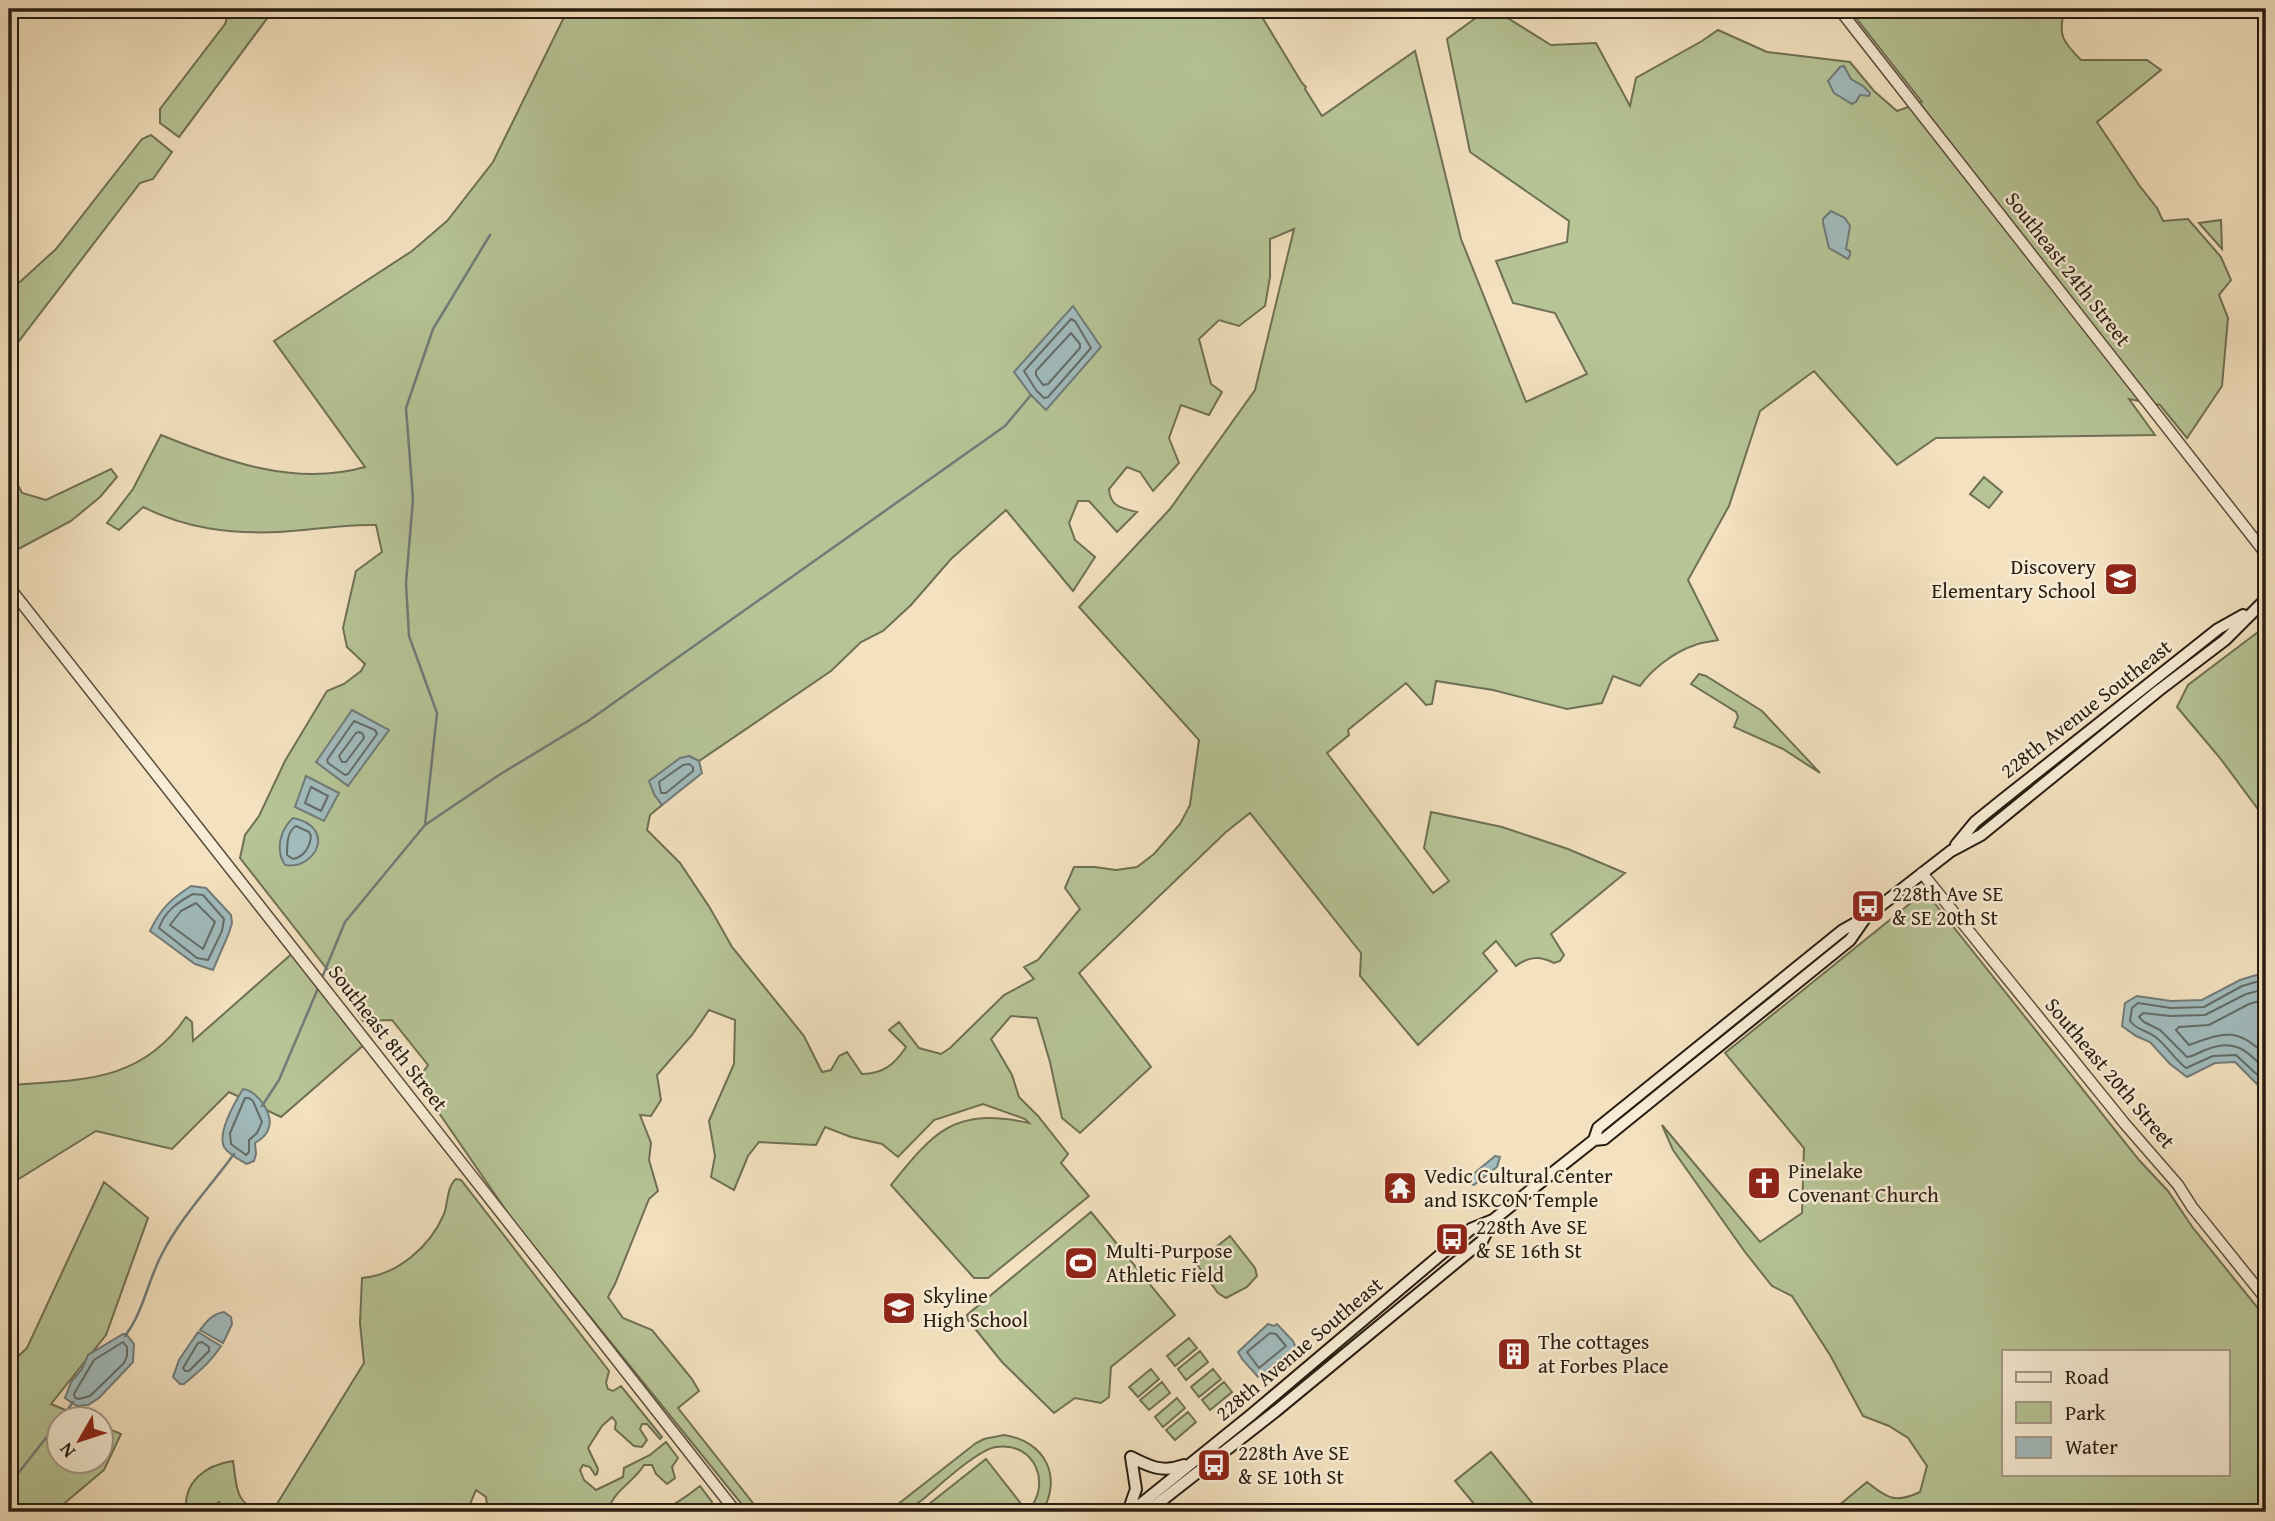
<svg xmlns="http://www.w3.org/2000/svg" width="2275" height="1521" font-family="'Gentium Book Plus',serif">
<rect width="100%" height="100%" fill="#f3e1bf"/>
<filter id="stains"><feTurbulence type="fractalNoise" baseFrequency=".00286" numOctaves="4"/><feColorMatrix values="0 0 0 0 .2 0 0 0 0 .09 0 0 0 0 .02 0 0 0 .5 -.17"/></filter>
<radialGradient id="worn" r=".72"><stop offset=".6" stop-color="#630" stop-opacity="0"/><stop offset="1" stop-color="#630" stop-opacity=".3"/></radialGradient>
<path fill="#b6c496" stroke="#6f7054" stroke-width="2" fill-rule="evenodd" d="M230,9H274L179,137L160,123V109L225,24Z
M568,9H1247L1262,17L1302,83L1306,87L1305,89L1322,116L1415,51L1461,239L1526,402L1587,374L1555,313L1513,303L1496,261L1567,242L1569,221L1470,152L1447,39L1488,9H1493L1551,45L1596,43L1630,106L1636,78L1702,41L1718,30L1767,52L1850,62L1874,91L1897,111L1922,102L1849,9H2065C2057,35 2063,42 2081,60H2147L2161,70L2097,122L2139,185L2157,208L2163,221L2188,219L2221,257L2231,280L2219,295L2228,318L2222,386L2187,438L2160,405L2129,399L2155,435L1936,438L1897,465L1814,371L1760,411L1729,506L1688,580L1718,640C1711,642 1702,642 1695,645C1674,652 1652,669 1640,686L1613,676L1602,703L1567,709L1493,690L1436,681L1432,704L1426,705L1406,683L1348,730L1349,735L1327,753L1433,893L1449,881L1424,848L1431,812L1502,827L1568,849L1625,873L1551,934L1564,955L1560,961L1554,963C1540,956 1529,956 1516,966L1496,941L1483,953L1497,971L1418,1045L1360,976L1361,953L1250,813L1226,832L1079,973L1151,1067L1080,1133L1062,1118L1050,1062L1037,1018L1011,1016L991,1039L1012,1075L1019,1097L1038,1116L1068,1154L1061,1163L1089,1196L988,1278H974L891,1185C935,1130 955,1107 1029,1123L1025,1119L983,1104L934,1120L898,1157L882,1144L851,1137L825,1127L816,1145L759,1142L748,1156L734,1190L711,1177L715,1156L709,1121L734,1064L735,1020L709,1010L692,1035L657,1075L661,1100L651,1116L640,1115L651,1143L649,1160L658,1191L649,1199L615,1284L608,1297L623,1318L652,1330L692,1379L699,1391L678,1408L760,1512H748L516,1225L417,1081L428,1065L392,1020L363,1021L341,987L240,858L245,835L259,816L285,761L327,691L344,684L361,671L365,664L347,647L343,628L356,571L382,552L376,525C343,524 312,530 279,532C231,534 187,529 143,507L119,530L107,523L133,489L161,435C225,461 295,487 365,467L274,341L412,251L447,221L493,162ZM1294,229L1255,390L1170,509L1079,607L1199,740L1190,805L1180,824L1154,854L1137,867L1116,870L1095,867H1074L1065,888L1080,909L1038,960L1024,967L1034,979L1004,995L950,1048L941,1054L919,1048L899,1022L889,1030L906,1047C895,1064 883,1074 862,1074L847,1052L839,1056L831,1070L822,1072L804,1036L732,947L710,908L680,863L647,830L650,815L662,805L654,794L689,756L699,761L831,671L861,642L883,631L911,605L951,559L1006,510L1073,591L1095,557L1075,540L1069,523L1078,501H1089L1117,532L1137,512C1122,508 1110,507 1109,489L1127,467L1140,472L1153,491L1179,463L1169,438L1181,405L1209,415L1222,392L1211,384L1199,339L1219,320L1239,326L1265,306L1270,277V239Z
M151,135L172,152L153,179L140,183L9,354V289L21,281L56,249L142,139Z
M2221,220L2222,249L2199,223Z
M9,468L22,493L46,500L111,469L117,477L100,497L71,521L9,554Z
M1984,477L2002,492L1989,508L1970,494Z
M2266,626V820L2220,758L2177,707L2188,685Z
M1699,674L1706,676L1762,711L1820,773L1783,749L1734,727L1738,717L1736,712L1691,684Z
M1923,896L1932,900L2139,1160L2168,1191L2193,1228L2266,1318V1512H1831L1867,1482C1887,1498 1895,1504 1920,1492L1927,1466L1908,1438L1889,1426L1863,1416L1830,1355L1792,1296L1772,1286L1745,1252L1673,1150L1662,1125L1760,1242L1802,1213L1804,1148L1725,1053L1917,898ZM2004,1351H2228V1474H2004Z
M295,951L366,1043L281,1117L229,1092L172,1149L96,1131L9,1185V1085C80,1080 141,1083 186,1017L192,1022L193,1041Z
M456,1179L461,1180L609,1371L606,1383L608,1389L613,1391L621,1386L662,1437L660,1439L647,1424H642L640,1429L647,1440L642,1447L634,1446L615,1429L616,1422L612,1417L602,1426L588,1448L598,1469L597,1474L595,1475L590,1467L583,1465L580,1470L584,1480L596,1490L623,1477L624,1468L650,1455L666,1442L678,1458L672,1467L675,1478L667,1484L656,1474L652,1465H644C635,1481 613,1491 609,1509L612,1512H488L486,1497L476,1490L470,1504V1512H272L364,1363L360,1323L362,1278C397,1275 430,1247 444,1214C448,1203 447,1186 456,1179Z
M104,1182L148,1218L106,1335L51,1404L87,1419L60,1420V1462H102V1426L121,1434L104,1470L54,1512H9V1365L27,1348Z
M1091,1212L1175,1315L1111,1367L1109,1397L1101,1403L1075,1398L1054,1413L1002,1362L968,1320L967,1315Z
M1230,1236L1255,1268L1257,1276L1247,1287L1226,1298L1218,1293L1196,1263Z
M1189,1338L1197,1348L1175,1366L1167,1356Z
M1200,1351L1208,1362L1186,1380L1178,1369Z
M1151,1369L1159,1379L1138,1397L1129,1387Z
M1213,1369L1221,1379L1199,1397L1191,1387Z
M1162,1382L1170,1393L1149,1410L1140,1400Z
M1224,1382L1232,1392L1210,1410L1202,1400Z
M1177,1398L1185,1408L1163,1427L1155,1417Z
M1188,1412L1196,1422L1175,1440L1166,1430Z
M1004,1435C1045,1441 1063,1477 1042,1512H1027C1053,1485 1035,1441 996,1447C977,1450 939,1486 922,1500C917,1503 910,1511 905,1512C900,1513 893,1512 888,1512L976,1443L984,1439Z
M1491,1452L1533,1504V1507L1526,1512H1479L1480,1511L1455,1481Z
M986,1459L1022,1505L1014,1512H919Z
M233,1461C237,1486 234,1502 260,1512H228L219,1502L206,1512H186C183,1482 205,1465 233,1461Z
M700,1486L712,1502L709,1512H658C669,1509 690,1494 700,1486Z"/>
<path fill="#a1bbbd" stroke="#717b78" stroke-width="2" d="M1844,66L1851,79L1863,86L1870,93L1869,96L1860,95L1856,102L1852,104L1834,93L1828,81L1840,67Z
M1831,211L1845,218L1850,226L1846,249L1850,251V255L1848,259L1829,248L1823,223V219Z
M1073,306L1101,347L1046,410L1031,395L1014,372Z
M352,710L389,730L348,786L316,762Z
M689,756L699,761L702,773L662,805L654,794L649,781L680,758Z
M306,776L339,793L324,821L295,807Z
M293,818C337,827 316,870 285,865C275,850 280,830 293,818Z
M191,886L206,888L231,915L232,923L229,933L213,970L195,964L150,931C161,908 170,900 191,886Z
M2266,972V1093L2235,1062L2215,1063L2187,1077L2170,1064L2150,1042L2136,1036L2122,1026L2125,1003L2137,996L2171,1001L2202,1000L2240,980Z
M243,1089C257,1090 275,1115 268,1130C266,1136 260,1140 255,1143L256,1154L254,1161L247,1164C240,1160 229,1155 224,1147C217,1132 235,1102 243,1089Z
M1495,1156L1500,1157L1497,1167L1474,1185L1471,1184V1176Z
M224,1312L231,1317L232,1324L223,1343L200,1330C207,1321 212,1314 224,1312Z
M1268,1324L1274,1326L1277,1324L1293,1341L1296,1348L1258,1377L1242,1359L1238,1352Z
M198,1332L221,1346C211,1362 198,1372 184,1384H180L173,1377L179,1360Z
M123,1334H126L134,1344L133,1362L99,1398L88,1405L77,1406L65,1398L71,1382L82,1369L88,1355Z"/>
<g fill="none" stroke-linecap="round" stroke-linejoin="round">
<path stroke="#646c67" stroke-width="2" d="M1071,319L1075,321L1091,348L1048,397L1044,398L1036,390L1024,371Z
M1071,333L1080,344V348L1048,384L1043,385L1036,375V371Z
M354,721L375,730L377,734L348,774L345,775L328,763L327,760Z
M359,732L363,734L364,738L346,762H342L339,756L356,733Z
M689,764L693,767V771L666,793H661L659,782L683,765Z
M311,787L328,796L321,811L305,803Z
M296,826L309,832L311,836C310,847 304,857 293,859L287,855C287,845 287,831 296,826Z
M193,894L203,895L224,919L222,931L208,960L197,958L159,928C165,911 178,902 193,894Z
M196,903L215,922L203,949L170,925L181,911Z
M2266,979L2242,986L2204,1007L2171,1008L2138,1003L2132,1008L2130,1021C2137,1030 2145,1030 2154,1036C2166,1044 2174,1059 2186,1068L2213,1056L2236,1055L2266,1083
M2266,989L2246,994L2205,1015L2170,1016L2143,1013L2139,1017L2144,1022L2160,1030L2187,1057C2195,1056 2201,1051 2208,1049C2236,1038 2248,1052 2266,1070
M2266,999L2249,1004L2209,1025L2179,1027L2176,1030L2189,1045C2225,1032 2238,1027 2266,1056
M245,1098H249L253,1101L262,1122L257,1133L249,1140V1152L246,1155L231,1144L230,1133Z
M1270,1333L1276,1334L1286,1346L1259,1368L1247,1352Z
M123,1342L127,1347V1356L124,1363L90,1396L79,1399L75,1398L74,1394L94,1360Z
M202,1342L209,1347V1351L189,1371H185L183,1368L198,1343Z"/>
<path stroke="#717b78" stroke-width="2.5" d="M425,825L499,775L588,721L1005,426L1031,395
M321,980L345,922L425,825L437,713L409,636L406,583L413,499L406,408L433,329L490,235
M262,1106L279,1080L319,986
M125,1336C144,1311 148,1279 163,1252C182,1216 210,1187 234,1154
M60,1420L73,1402
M9,1485L60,1420"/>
<g stroke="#5b4d3c" stroke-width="13">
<path id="tertiary" d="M1839,9L2266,554
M9,587L736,1512
M1922,873L2125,1124L2178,1185L2192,1207L2266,1299"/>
</g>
<g stroke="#281c11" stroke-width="14">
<path id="secondary" d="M1956,845L1975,822L2001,801L2218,629L2243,615
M1594,1140L1598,1128L1843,930L1866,917L1951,851L1981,835L2158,691L2225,640L2266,599
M1131,1457C1150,1467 1163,1473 1184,1465
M1128,1512L1136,1489L1131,1457
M1131,1512L1251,1415L1471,1229L1493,1220L1594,1140L1604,1139L1850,940L1866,917
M1147,1512L1276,1411L1482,1241L1493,1220"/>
</g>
<use href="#tertiary" stroke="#f7ecd5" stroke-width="10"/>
<use href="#secondary" stroke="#f7ecd5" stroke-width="10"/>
</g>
<defs>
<g id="school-square" transform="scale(1.75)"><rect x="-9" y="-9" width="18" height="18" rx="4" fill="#8f2418" stroke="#f7ecd5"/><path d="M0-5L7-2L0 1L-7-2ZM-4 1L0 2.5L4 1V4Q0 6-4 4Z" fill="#fff"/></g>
<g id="bus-square" transform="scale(1.75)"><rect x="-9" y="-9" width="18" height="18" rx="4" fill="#8f2418" stroke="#f7ecd5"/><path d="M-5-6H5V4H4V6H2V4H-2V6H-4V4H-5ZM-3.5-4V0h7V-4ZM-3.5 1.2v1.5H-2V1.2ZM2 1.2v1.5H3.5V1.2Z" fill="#fff"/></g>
<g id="church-square" transform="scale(1.75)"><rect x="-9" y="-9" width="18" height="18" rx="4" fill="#8f2418" stroke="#f7ecd5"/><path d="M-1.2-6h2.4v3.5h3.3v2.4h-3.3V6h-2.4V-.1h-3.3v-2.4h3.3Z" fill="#fff"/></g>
<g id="temple-square" transform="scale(1.75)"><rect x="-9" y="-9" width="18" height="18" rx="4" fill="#8f2418" stroke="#f7ecd5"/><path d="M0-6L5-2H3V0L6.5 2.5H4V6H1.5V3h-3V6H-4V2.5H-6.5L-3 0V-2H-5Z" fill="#fff"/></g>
<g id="stadium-square" transform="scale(1.75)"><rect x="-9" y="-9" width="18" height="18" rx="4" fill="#8f2418" stroke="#f7ecd5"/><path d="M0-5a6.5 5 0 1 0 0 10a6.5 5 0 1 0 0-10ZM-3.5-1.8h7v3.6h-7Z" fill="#fff"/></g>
<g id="building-square" transform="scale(1.75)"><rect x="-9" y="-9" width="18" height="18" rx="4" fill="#8f2418" stroke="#f7ecd5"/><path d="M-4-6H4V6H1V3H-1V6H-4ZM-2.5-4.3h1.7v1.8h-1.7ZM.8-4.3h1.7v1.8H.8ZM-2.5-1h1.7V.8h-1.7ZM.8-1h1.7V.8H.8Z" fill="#fff"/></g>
</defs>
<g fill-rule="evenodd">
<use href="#school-square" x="2121" y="579"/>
<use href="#bus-square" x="1868" y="906"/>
<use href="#church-square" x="1764" y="1183"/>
<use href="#temple-square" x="1400" y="1188"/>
<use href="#bus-square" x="1452" y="1239"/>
<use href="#stadium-square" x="1081" y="1263"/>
<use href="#school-square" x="899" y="1308"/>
<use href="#building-square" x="1514" y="1354"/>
<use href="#bus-square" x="1214" y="1465"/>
</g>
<g text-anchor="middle" stroke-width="5" stroke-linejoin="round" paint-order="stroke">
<g font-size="21" fill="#281c11" stroke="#f7ecd5">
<text transform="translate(2068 269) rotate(52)" y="7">Southeast 24th Street</text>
<text transform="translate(2086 709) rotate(-38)" y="7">228th Avenue Southeast</text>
<text transform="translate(388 1038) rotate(52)" y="7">Southeast 8th Street</text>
<text transform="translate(2110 1073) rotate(50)" y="7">Southeast 20th Street</text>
<text transform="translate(1299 1349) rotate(-40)" y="7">228th Avenue Southeast</text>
</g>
<g font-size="21" fill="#281c11" stroke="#f7ecd5" text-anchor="start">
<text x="2096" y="574" text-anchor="end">Discovery<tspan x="2096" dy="24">Elementary School</tspan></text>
<text x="1892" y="901">228th Ave SE<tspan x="1892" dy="24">&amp; SE 20th St</tspan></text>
<text x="1788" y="1178">Pinelake<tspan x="1788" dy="24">Covenant Church</tspan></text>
<text x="1424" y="1183">Vedic Cultural Center<tspan x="1424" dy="24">and ISKCON Temple</tspan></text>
<text x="1476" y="1234">228th Ave SE<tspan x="1476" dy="24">&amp; SE 16th St</tspan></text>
<text x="1106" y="1258">Multi-Purpose<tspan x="1106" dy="24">Athletic Field</tspan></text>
<text x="923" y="1303">Skyline<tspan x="923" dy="24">High School</tspan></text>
<text x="1538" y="1349">The cottages<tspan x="1538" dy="24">at Forbes Place</tspan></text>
<text x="1238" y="1460">228th Ave SE<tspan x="1238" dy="24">&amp; SE 10th St</tspan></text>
</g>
</g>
<rect width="2275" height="1521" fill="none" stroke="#f3e1bf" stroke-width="35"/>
<rect x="10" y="10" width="2254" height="1500" fill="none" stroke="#281c11" stroke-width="3.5"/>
<rect x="18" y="18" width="2240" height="1486" fill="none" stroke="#281c11" stroke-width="2"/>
<rect x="2002" y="1350" width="228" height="126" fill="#f7ecd5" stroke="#a49987" stroke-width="2"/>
<rect x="2016" y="1372" width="35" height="10" fill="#f7ecd5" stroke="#a49987" stroke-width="2"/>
<text x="2065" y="1384" font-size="21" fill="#281c11">Road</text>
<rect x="2016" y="1402" width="35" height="21" fill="#b6c496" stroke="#a49987" stroke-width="2"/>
<text x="2065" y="1420" font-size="21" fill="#281c11">Park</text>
<rect x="2016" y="1437" width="35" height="21" fill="#a1bbbd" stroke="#a49987" stroke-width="2"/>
<text x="2065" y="1454" font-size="21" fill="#281c11">Water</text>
<g transform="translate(80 1440) rotate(231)"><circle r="33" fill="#f7ecd5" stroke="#a49987" stroke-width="2"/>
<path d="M0-5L12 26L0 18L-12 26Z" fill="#8f2418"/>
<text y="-10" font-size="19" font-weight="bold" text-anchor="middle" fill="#281c11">N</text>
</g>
<rect width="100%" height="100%" filter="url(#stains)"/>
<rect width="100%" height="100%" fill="url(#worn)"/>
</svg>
